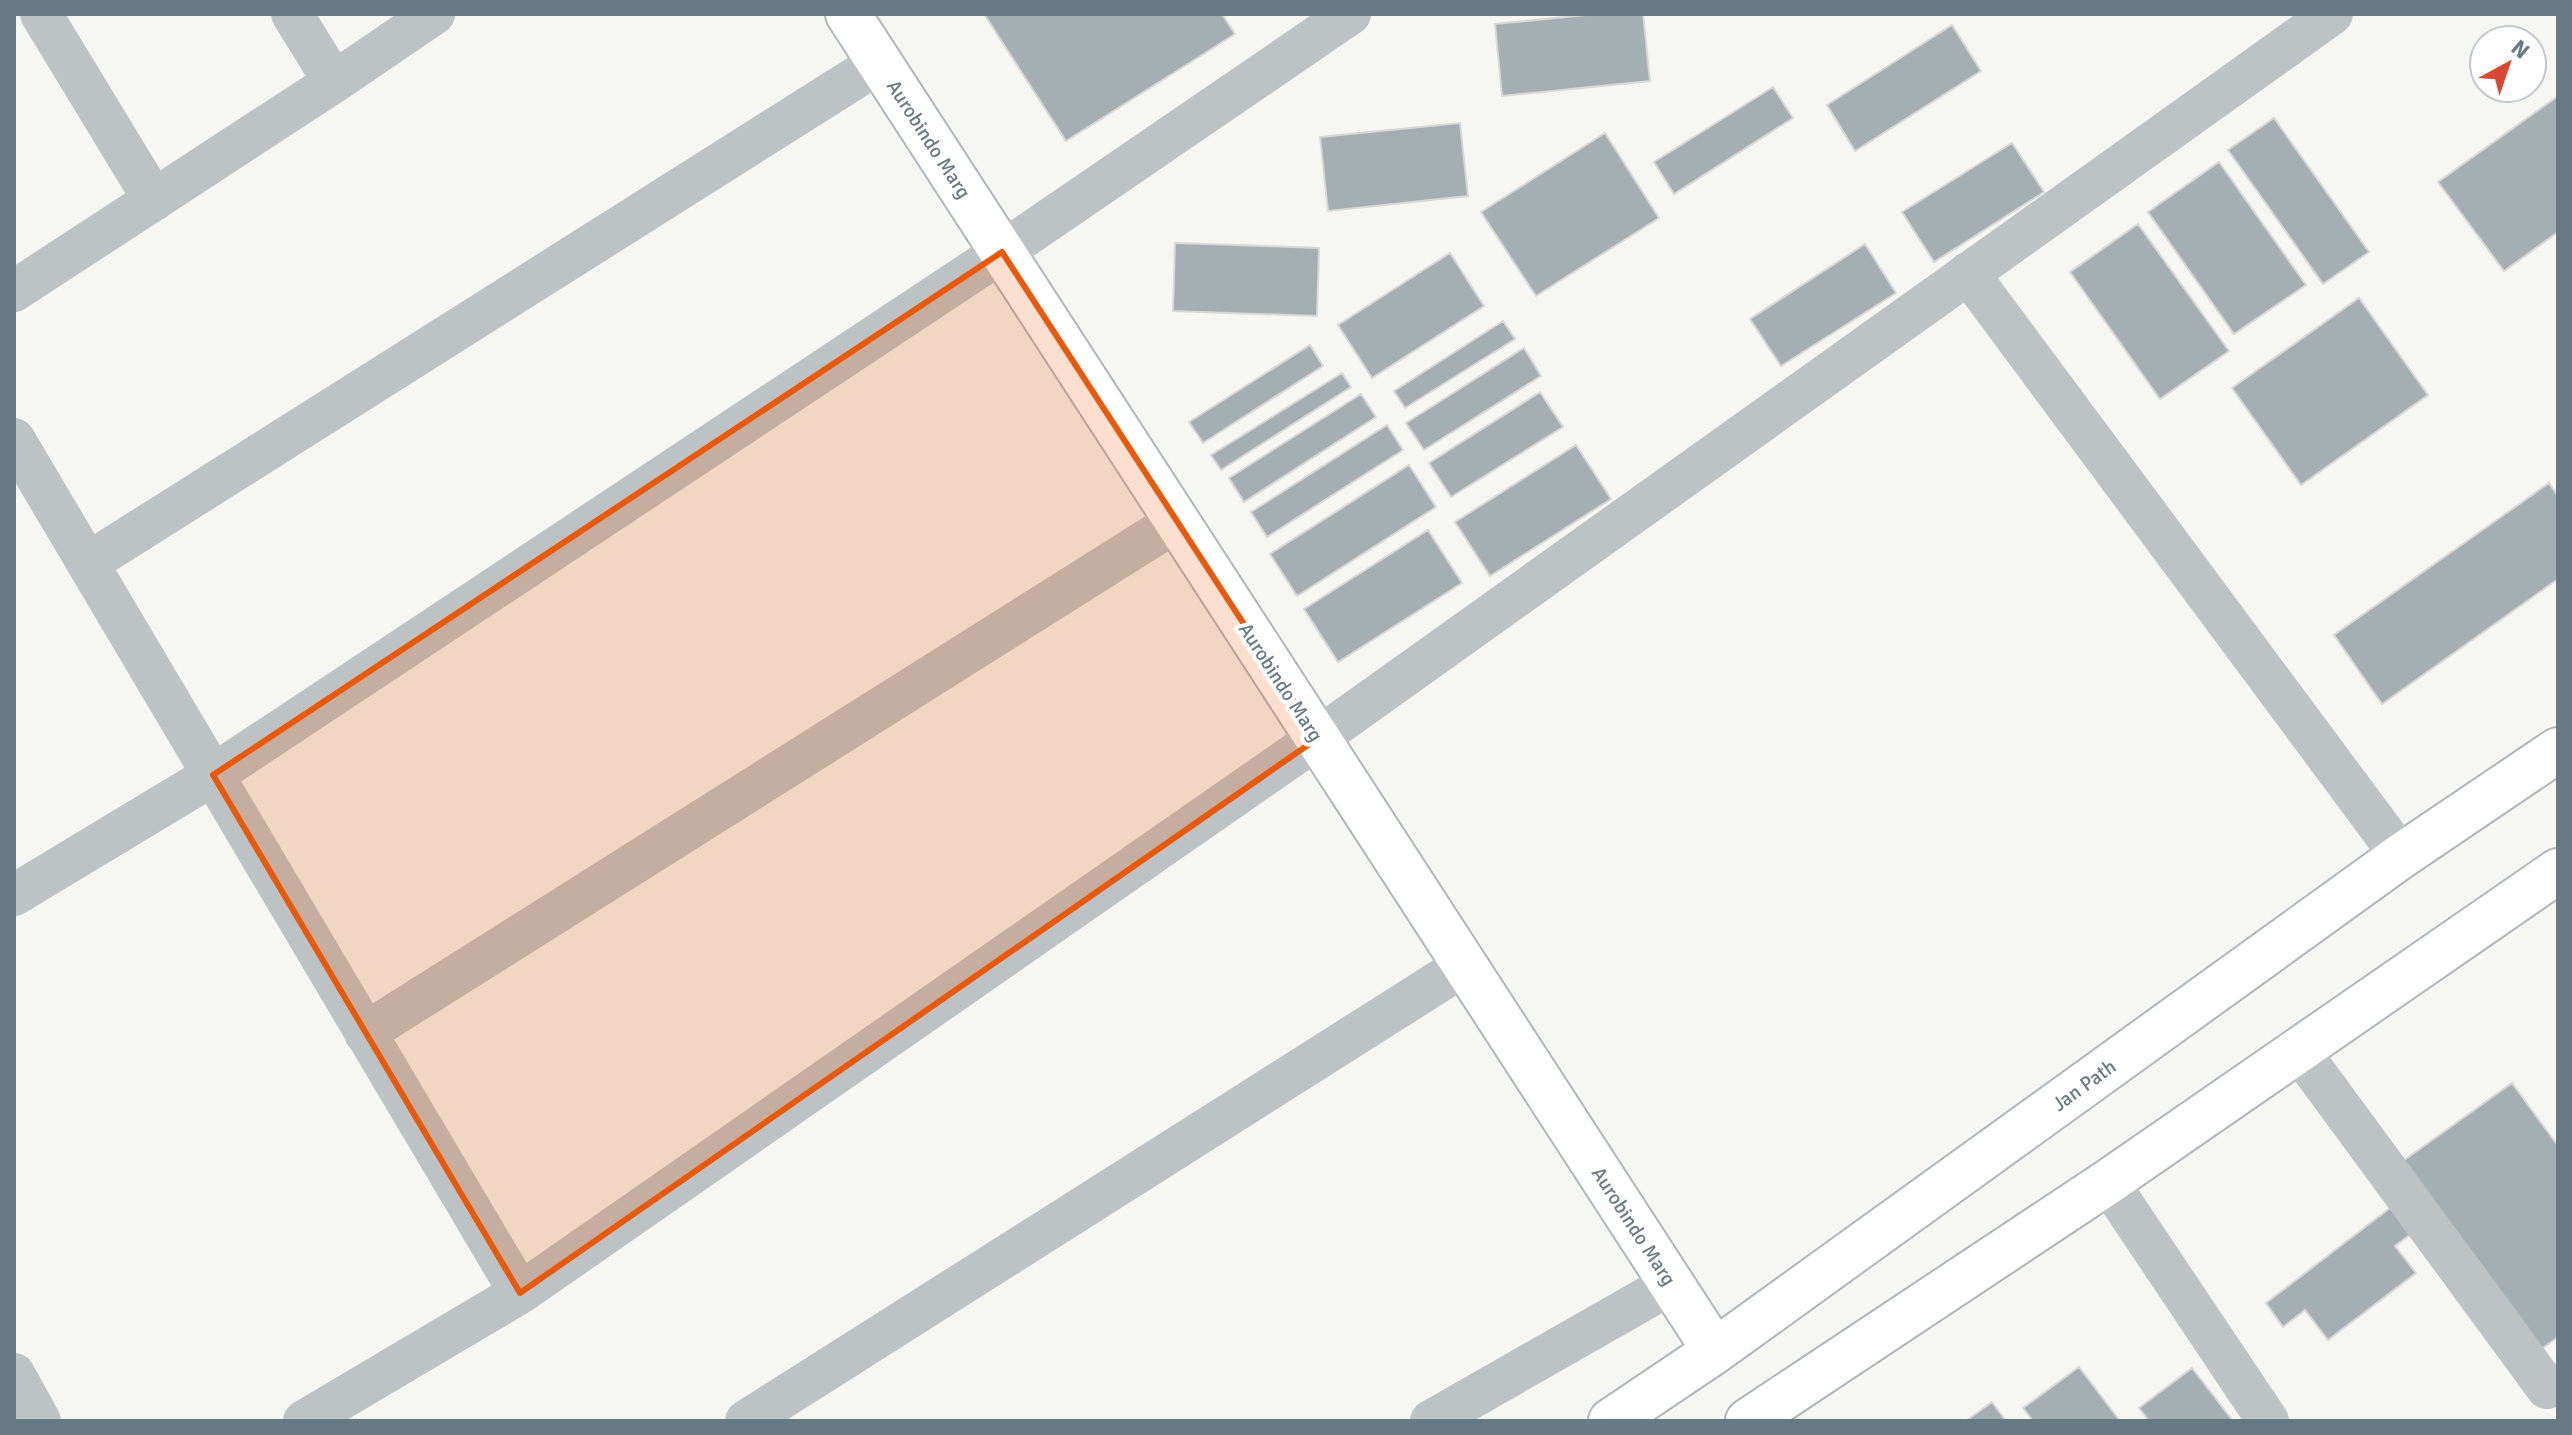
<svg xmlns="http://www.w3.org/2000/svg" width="2572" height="1435" font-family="Signika,sans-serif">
<rect width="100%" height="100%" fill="#f6f6f3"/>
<path fill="#a5aeb3" stroke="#d8d8d6" stroke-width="2" d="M984,14H1222L1235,34L1066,141Z
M1596,14H1643L1650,81L1502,96L1495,24Z
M1952,25L1981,71L1855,151L1827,105Z
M1773,87L1793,118L1674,194L1654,162Z
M2558,96V232L2504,271L2438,182Z
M2274,118L2369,252L2323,284L2228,150Z
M1460,123L1468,196L1328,211L1320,137Z
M1605,133L1659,218L1536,296L1481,212Z
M2012,143L2044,192L1934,262L1902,212Z
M2219,162L2306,285L2234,334L2148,212Z
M2138,224L2229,351L2160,399L2070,272Z
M1175,243L1319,248L1317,316L1173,311Z
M1865,244L1896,293L1781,366L1750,319Z
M1450,253L1484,306L1372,378L1338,325Z
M2359,298L2428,395L2301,485L2232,388Z
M1503,321L1515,339L1405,408L1394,391Z
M1310,345L1323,366L1203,443L1189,422Z
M1524,348L1541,376L1424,450L1406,423Z
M1342,373L1351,387L1221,470L1211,455Z
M1540,392L1563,427L1451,497L1429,463Z
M1361,394L1376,417L1244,502L1229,478Z
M1387,425L1403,450L1267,537L1251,512Z
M1576,445L1611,499L1490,576L1455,522Z
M1409,465L1436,507L1297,596L1270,554Z
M2549,483L2558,496V579L2382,704L2334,635Z
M1428,530L1462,583L1338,662L1304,609Z
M2512,1083L2558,1146V1337L2540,1350L2403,1161Z
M2394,1205L2415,1231L2395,1246L2416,1273L2328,1340L2305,1310L2283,1327L2266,1303Z
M2079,1367L2120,1421H2033L2023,1408Z
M2192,1368L2233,1421H2149L2139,1408Z
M1992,1402L2006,1421H1966Z"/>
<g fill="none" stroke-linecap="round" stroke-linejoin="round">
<g stroke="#b0b6ba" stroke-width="48">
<path id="secondary" d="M848,14L1715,1351
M1611,1421L1715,1351L2401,856L2558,750
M1748,1421L2108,1182L2558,871"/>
</g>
<path stroke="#bdc2c5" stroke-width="42" d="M41,14L154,200
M292,14L334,82
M1968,273L2401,856
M14,291L334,82L434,14
M14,439L520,1293
M88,563L879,63
M14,895L213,775L1002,252L1350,14
M365,1033L1177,521
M2300,1052L2547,1388
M2108,1182L2268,1421
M14,1374L40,1421
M304,1421L520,1293L1318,738L2332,14
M746,1421L1465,965
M1431,1421L1671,1284"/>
<use href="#secondary" stroke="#fff" stroke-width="44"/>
</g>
<path fill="#e8590c" fill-opacity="0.2" stroke="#e8590c" stroke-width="6" stroke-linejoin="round" d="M1002,252L1318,738L520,1293L213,775Z"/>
<g text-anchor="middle" stroke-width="8" stroke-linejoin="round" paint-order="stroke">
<g font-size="20" fill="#677983" stroke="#fff">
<text transform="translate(929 139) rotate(57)" y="7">Aurobindo Marg</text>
<text transform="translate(1281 682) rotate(57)" y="7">Aurobindo Marg</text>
<text transform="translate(2084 1085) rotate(-36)" y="7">Jan Path</text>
<text transform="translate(1634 1226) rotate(57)" y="7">Aurobindo Marg</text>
</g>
</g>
<rect width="2572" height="1435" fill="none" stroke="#677983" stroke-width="32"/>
<g transform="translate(2508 64) rotate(40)"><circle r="38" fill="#ffffff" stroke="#c2c9cd" stroke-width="2"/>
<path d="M0-6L14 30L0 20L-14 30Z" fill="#d94831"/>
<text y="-12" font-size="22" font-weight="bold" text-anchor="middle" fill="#677983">N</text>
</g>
</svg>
